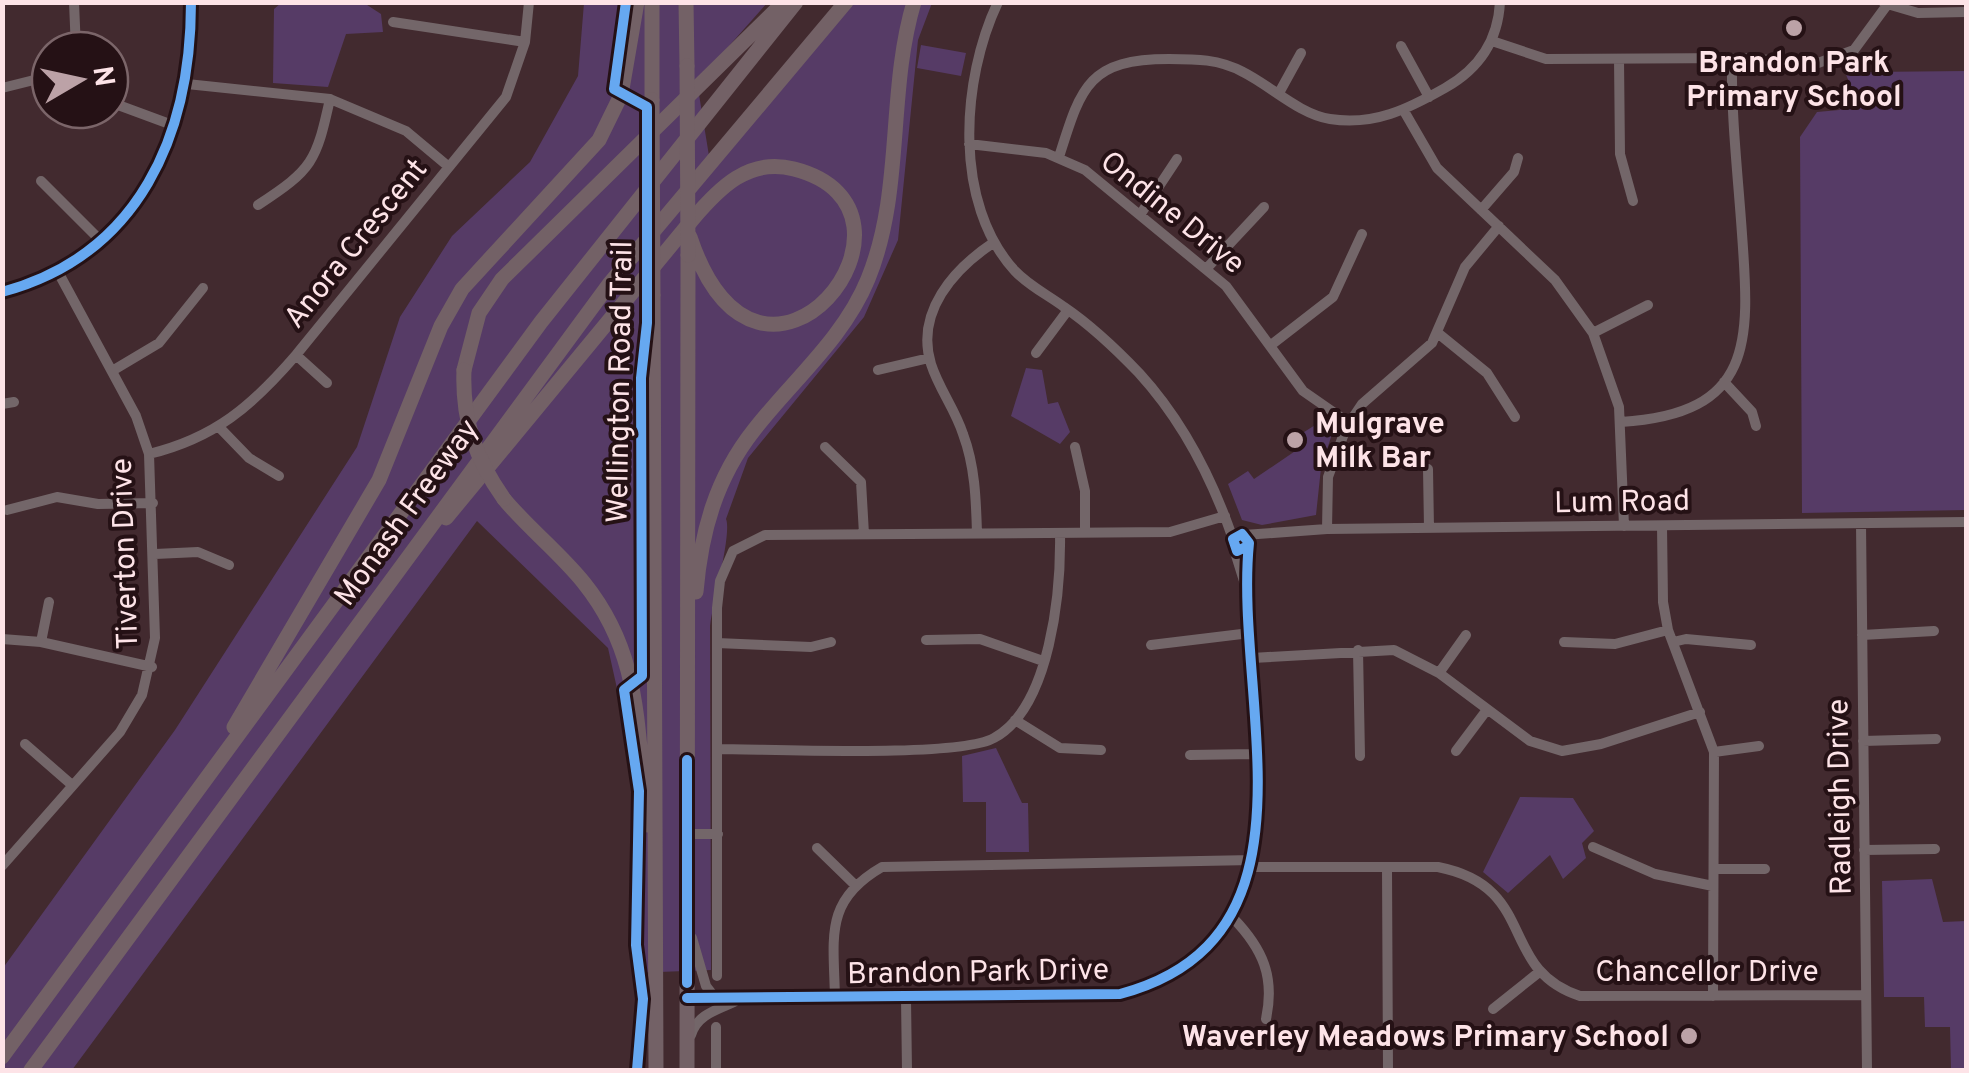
<svg xmlns="http://www.w3.org/2000/svg" width="1969" height="1073" font-family="Overpass,sans-serif">
<rect width="100%" height="100%" fill="#422a2f"/>
<path fill="#563b66" d="M281,3H364L381,14L383,32L346,34L328,87L273,83L274,9Z
M584,3H767L697,82L710,162L846,3H932L918,40L898,240L864,317L748,458L726,519C732,533 713,602 710,626L711,970L633,973L632,756L608,648L477,521L72,1070H3V968L175,730L357,447L400,317L452,236L530,162L578,76Z
M921,45L966,53L961,76L917,68Z
M1863,56L1868,72L1966,71V510L1802,513L1800,137L1817,112L1839,110L1857,102L1843,67Z
M1026,368L1042,370L1048,404L1058,402L1070,432L1060,444L1011,416Z
M1323,420L1333,431L1321,468L1316,515L1262,525L1242,520L1228,484L1248,471L1254,479L1307,443L1301,434Z
M996,748L1022,803H1028L1029,852H986V802H963L962,756Z
M1520,797L1573,798L1594,831L1582,843L1586,858L1563,879L1550,855L1508,893L1483,872Z
M1932,879L1943,922L1966,921V1070H1951L1950,1027H1925L1924,997H1884L1882,881Z"/>
<g fill="none" stroke-linecap="round" stroke-linejoin="round">
<path stroke="#736669" stroke-width="10" d="M74,2L76,50
M998,2C961,80 953,204 1015,271C1029,286 1048,295 1064,307C1092,326 1116,349 1139,373C1183,421 1212,478 1233,539
M1884,3L1918,13L1966,12
M393,22L525,42
M1492,41L1546,59L1740,58L1818,63L1854,50L1887,5
M1401,46L1429,97
M1619,59L1620,154L1633,201
M187,84L330,99L406,131L449,167
M2,88L50,76
M1279,93L1301,53
M110,102L175,126
M1404,111L1437,168L1555,280L1593,333L1619,407L1624,526
M969,144L1046,153L1085,170L1226,286L1303,391L1349,423
M1059,157C1081,87 1088,59 1169,59C1196,59 1219,59 1243,72C1271,86 1299,114 1330,119C1374,126 1408,109 1445,88C1479,69 1498,41 1500,2
M41,181L100,240
M258,205C313,169 316,162 330,99
M1481,210L1514,172L1518,158
M1140,215L1177,159
M1207,268L1264,207
M2,292C140,255 191,134 191,2
M1593,333L1648,305
M1439,334L1487,373L1515,417
M1271,345L1333,297L1362,234
M1036,353L1068,310
M296,355L327,383
M878,370L929,358
M112,371L159,343L203,288
M1724,382L1752,412L1756,426
M2,404L14,402
M1621,422C1754,414 1750,342 1742,234C1738,175 1731,117 1732,58
M219,427L249,458L279,476
M825,447L861,482L864,534
M1075,447L1085,491V532
M149,454C215,438 252,406 296,355L506,97L525,42L529,2
M1428,469L1429,528
M7,510L57,497L98,504L153,503
M1861,524L1867,1070
M1662,526L1663,602L1668,630L1714,752L1713,996
M1327,529L1328,477L1346,428L1362,404L1432,343L1465,267L1499,226
M977,533C976,499 975,466 963,434C955,409 939,389 931,364C915,312 954,269 993,243
M1244,535L1327,529L1966,522
M1234,549L1244,581
M155,554L198,552L229,565
M1862,635L1934,631
M2,639L41,642L152,667
M926,640L980,639L1043,661
M41,642L49,602
M1564,642L1615,644L1668,630
M1673,642L1686,639L1751,645
M717,643L811,647L831,642
M1151,645L1250,633
M1358,650L1360,756
M1252,658L1394,650L1439,673L1530,741L1562,751L1601,744L1700,712
M1439,673L1466,635
M1015,720L1060,748L1101,750
M1863,741L1936,739
M25,744L72,785
M717,749C769,749 959,758 994,738C1051,707 1061,590 1060,533
M1456,751L1486,711
M1714,752L1759,746
M1190,755L1254,754
M687,834H718
M1593,847L1655,874L1713,886
M817,848L854,884
M1864,850L1935,849
M2,866L120,732L142,695L155,638L149,454L136,416L57,270
M1252,867H1438C1539,887 1497,969 1580,996L1865,995
M1387,868L1388,1070
M1714,869H1765
M1233,918C1263,949 1275,977 1266,1019
M692,938L706,986L716,999
M717,976V608L720,581L733,551L765,535L1170,532L1225,516
M687,998L1120,994C1330,938 1233,700 1249,543L1242,534L1233,539L1237,551L1248,546
M835,999C834,938 823,901 882,867L1253,860
M906,999L907,1070
M1493,1009L1538,973
M691,1035C697,1015 716,1010 734,1002
M716,1070V1027"/>
<path stroke="#736166" stroke-width="15" d="M652,2V100
M686,2L687,66
M653,295L656,1070
M464,370L479,313L502,279L781,5
M504,499C529,529 560,553 584,583C645,659 635,735 648,825
M446,518L692,220C719,188 749,157 794,169C951,209 761,451 690,237
M696,592C701,532 716,478 754,430C792,381 844,338 868,279C904,191 887,92 914,2
M234,727L379,480L441,326L462,289L599,140L621,95L637,2
M2,1057L541,322L796,2
M31,1070L610,283L846,2
M687,1070L688,255"/>
<path stroke="#736166" stroke-width="15" d="M687,66L688,255
M652,100L653,295
M464,370C462,420 475,458 504,499"/>
<g stroke="#251115" stroke-width="16">
<path id="cycleway" d="M626,2L614,89L647,107V323L641,378L642,676L624,690L639,791L636,945L643,999L637,1070
M2,292C140,255 191,134 191,2
M687,760V983
M687,998L1120,994C1330,938 1233,700 1249,543L1242,534L1233,539L1237,551L1248,546"/>
</g>
<use href="#cycleway" stroke="#66a8f1" stroke-width="10"/>
</g>
<g fill="#bca2a7" stroke="#251115" stroke-width="4">
<circle cx="1794" cy="28" r="10"/>
<circle cx="1295" cy="440" r="10"/>
<circle cx="1689" cy="1036" r="10"/>
</g>
<g text-anchor="middle" stroke-width="8" stroke-linejoin="round" paint-order="stroke">
<g font-size="30" font-weight="bold" fill="#fde3e7" stroke="#251115">
<text x="1794" y="72">Brandon Park<tspan x="1794" dy="34">Primary School</tspan></text>
<text x="1315" y="433" text-anchor="start">Mulgrave<tspan x="1315" dy="34">Milk Bar</tspan></text>
<text x="1669" y="1046" text-anchor="end">Waverley Meadows Primary School</text>
</g>
<g font-size="30" fill="#fde3e7" stroke="#251115">
<text transform="translate(1173 212) rotate(39)" y="10">Ondine Drive</text>
<text transform="translate(355 243) rotate(-51)" y="10">Anora Crescent</text>
<text transform="translate(619 382) rotate(-89)" y="10">Wellington Road Trail</text>
<text transform="translate(1622 501) rotate(-1)" y="10">Lum Road</text>
<text transform="translate(406 512) rotate(-54)" y="10">Monash Freeway</text>
<text transform="translate(124 554) rotate(-92)" y="10">Tiverton Drive</text>
<text transform="translate(1839 797) rotate(-91)" y="10">Radleigh Drive</text>
<text transform="translate(978 971) rotate(-1)" y="10">Brandon Park Drive</text>
<text x="1707" y="981">Chancellor Drive</text>
</g>
</g>
<rect width="1969" height="1073" fill="none" stroke="#fde3e7" stroke-width="10"/>
<g transform="translate(80 80) rotate(81)"><circle r="48" fill="#251115" stroke="#7b6569" stroke-width="2.5"/>
<path d="M0-8L18 38L0 25L-18 38Z" fill="#bca2a7"/>
<text y="-15" font-size="28" font-weight="bold" text-anchor="middle" fill="#fde3e7">N</text>
</g>
</svg>
